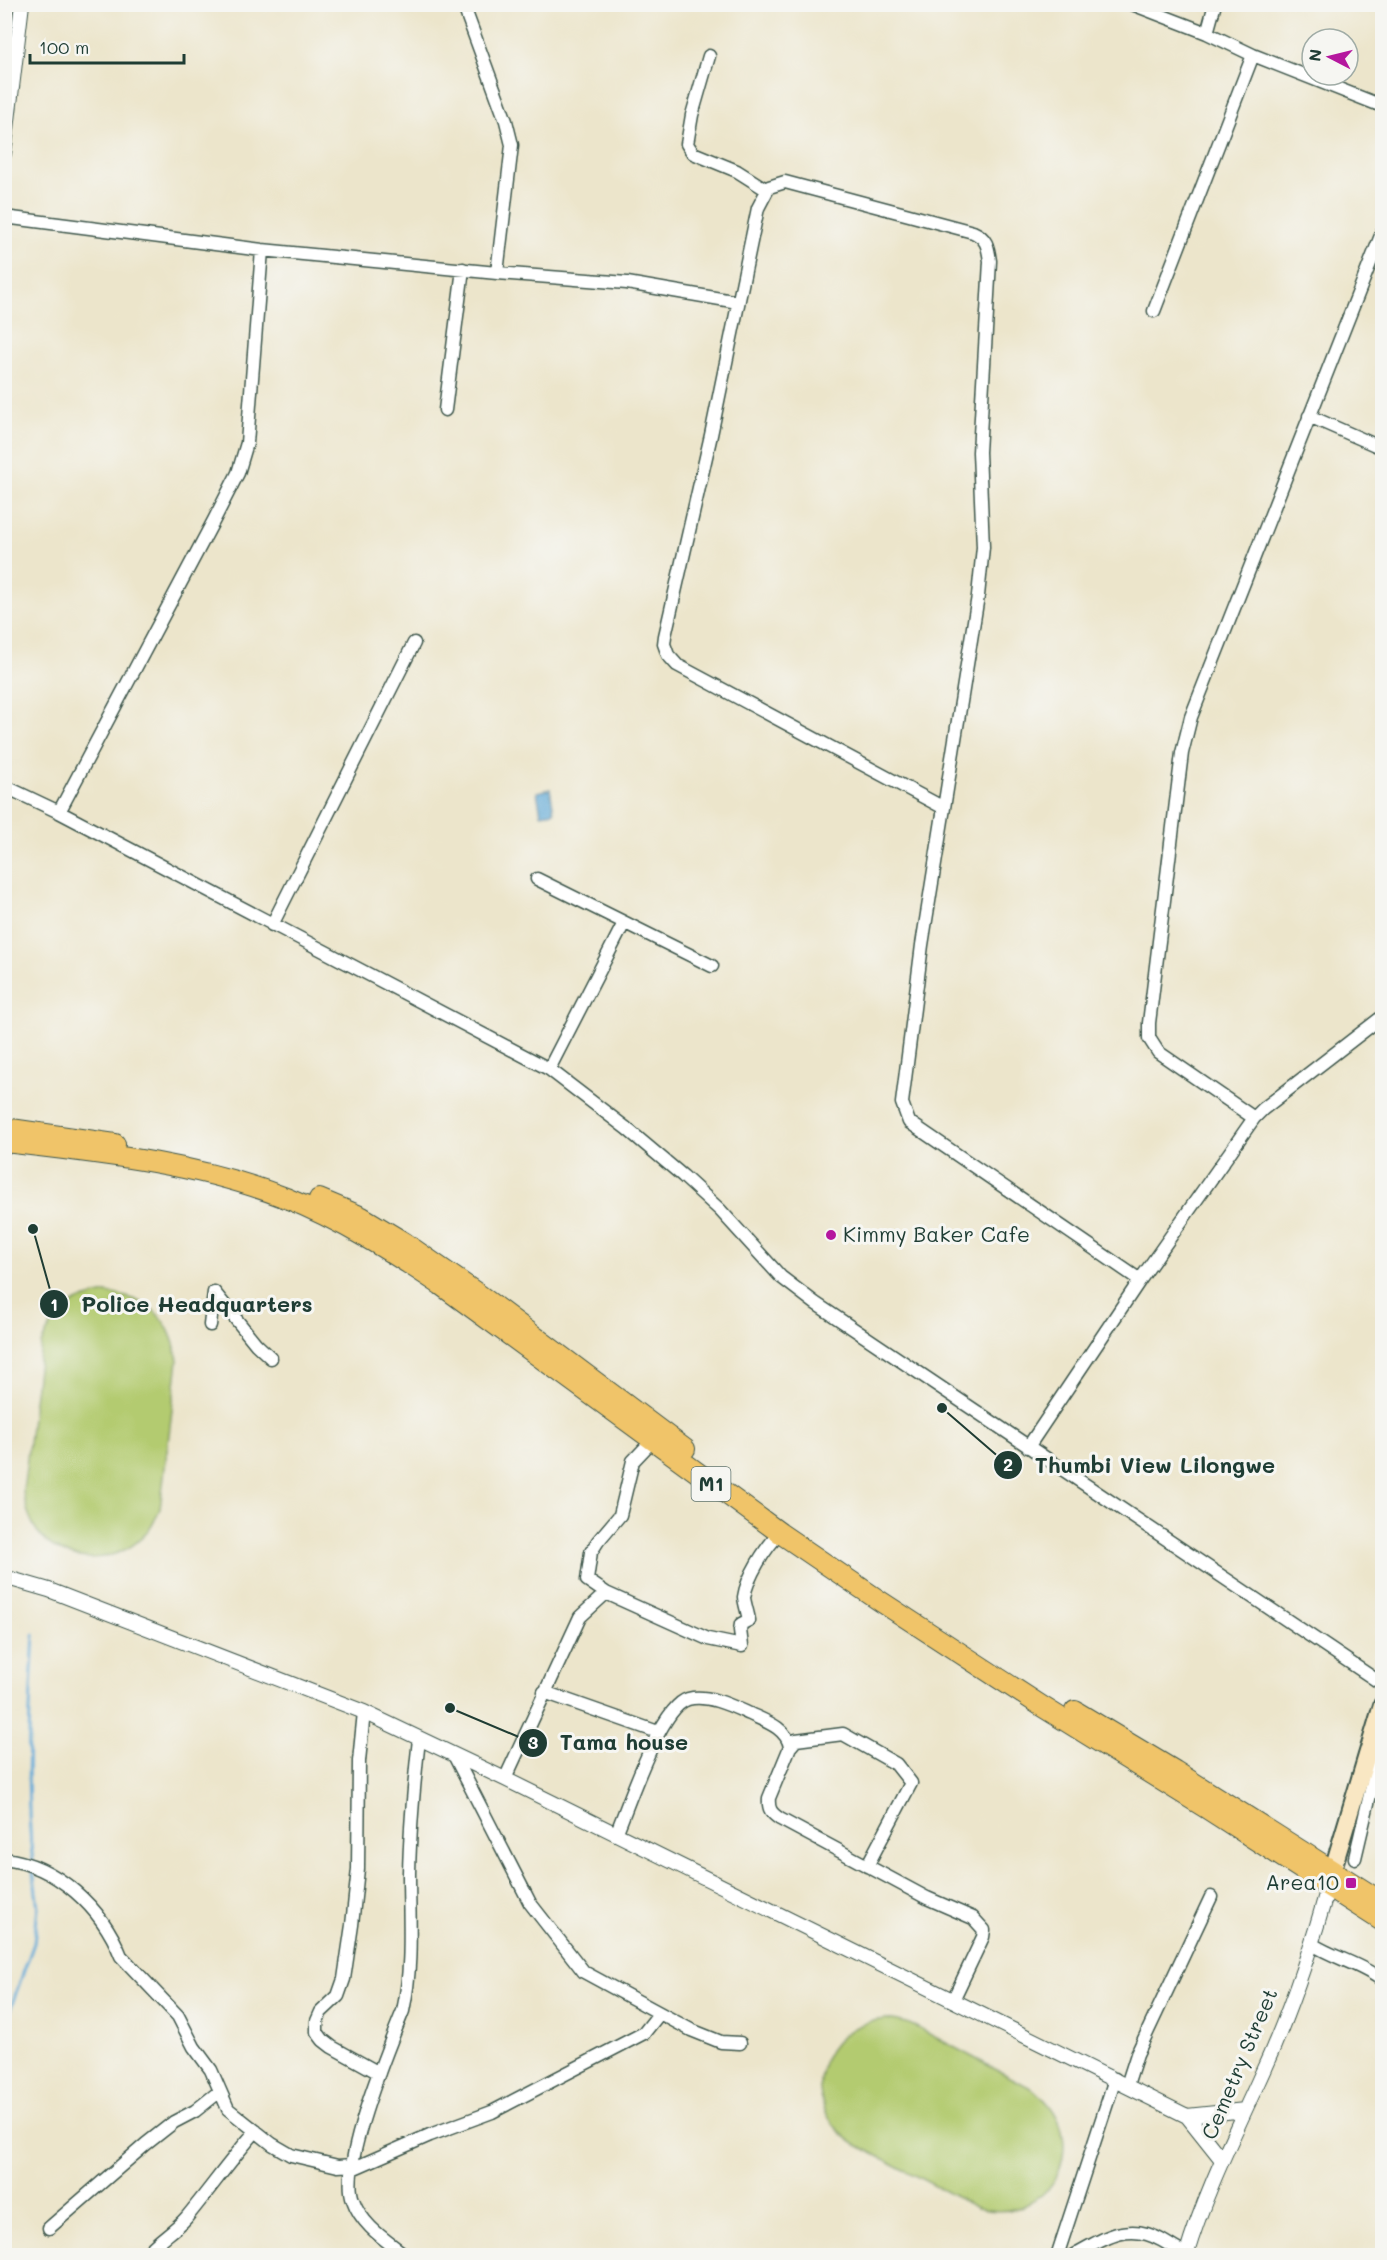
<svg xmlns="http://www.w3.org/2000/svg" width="1387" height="2260" font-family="Mali,sans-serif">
<rect width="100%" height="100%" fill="#f6f6f2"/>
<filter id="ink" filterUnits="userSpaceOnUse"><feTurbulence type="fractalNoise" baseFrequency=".0167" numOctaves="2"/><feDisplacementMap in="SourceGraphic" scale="12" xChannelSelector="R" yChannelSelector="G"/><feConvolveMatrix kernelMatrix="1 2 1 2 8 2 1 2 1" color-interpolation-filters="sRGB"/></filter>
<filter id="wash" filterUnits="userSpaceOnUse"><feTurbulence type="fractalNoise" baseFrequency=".008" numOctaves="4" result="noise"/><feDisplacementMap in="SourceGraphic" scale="24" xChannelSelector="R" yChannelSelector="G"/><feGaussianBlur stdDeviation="1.35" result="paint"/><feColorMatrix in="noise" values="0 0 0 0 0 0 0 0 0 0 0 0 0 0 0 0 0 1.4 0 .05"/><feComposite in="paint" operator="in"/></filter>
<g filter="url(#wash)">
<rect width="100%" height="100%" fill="#ece5cb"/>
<path fill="#b3cb70" stroke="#698452" stroke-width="1.5" d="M106,1293C150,1298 170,1317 178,1360L160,1509C156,1516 154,1524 149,1530C122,1565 64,1569 37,1531C29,1519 26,1507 23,1492L41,1344C56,1311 71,1299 106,1293Z
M887,2019L907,2023L916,2027L1029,2087C1098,2131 1056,2228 977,2208L855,2144C795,2106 816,2024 887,2019Z"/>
<path fill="#5ea8d6" stroke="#3e7285" stroke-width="1.5" d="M550,789L554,812L541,814L537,792Z"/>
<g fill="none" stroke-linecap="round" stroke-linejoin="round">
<path stroke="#5ea8d6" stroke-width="3" d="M33,1863C24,1790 30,1707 34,1634
M4,2099L8,2065V2015L34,1943L38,1908L33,1869"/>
</g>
</g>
<g filter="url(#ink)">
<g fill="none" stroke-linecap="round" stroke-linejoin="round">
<g stroke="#3e564b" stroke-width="15">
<path id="minor" d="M463,4L506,121L512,145L497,273
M1132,4L1207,33L1253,55L1382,106
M1207,33L1215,4
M709,56L692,115L687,144L693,153L737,171L767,190
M4,217L262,250L497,273L627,283L738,302
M1154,311L1253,55
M445,410L463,269
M1309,416L1382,448
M4,786L59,812L549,1069L626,1128L683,1176L720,1210L781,1277L815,1303L1382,1684
M944,808L677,665L668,655L664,644L665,636L711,435L758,208L769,187L785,182L973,232C987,238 988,247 990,261L979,452L983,547L978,596L922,945L902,1103L909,1122L1140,1280
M59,812L214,520L238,473L247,443L262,250
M537,879L712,966
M272,925L414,643
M549,1069L624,923
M1254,1118L1158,1052L1149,1038V1023L1182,753L1191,717L1382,233
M210,1325L214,1292L256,1344L271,1358
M1028,1447L1140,1280L1254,1118L1263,1109L1382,1017
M606,1593L587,1580L591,1552L598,1541L620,1515L633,1461L652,1441
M544,1692L658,1732
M364,1712L359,1761L358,1869L352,1925L344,1979L338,1996L321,2012L317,2021V2032L323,2040L332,2047L379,2073
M790,1747L796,1740L843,1734L896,1764L911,1783L867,1866
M454,1755L530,1903L584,1972L691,2030L721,2042L740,2043
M505,1779L580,1617L606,1593L708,1639L742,1646L740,1630L741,1624L749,1620C748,1614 744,1601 744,1597C747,1577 765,1548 780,1533
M616,1834C628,1806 660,1707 688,1699C708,1694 732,1706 750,1714C765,1721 787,1728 790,1747L769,1798C768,1809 771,1813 780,1819L927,1898L973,1918L984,1930L983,1937L953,2000
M1355,1858L1382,1744
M4,1859C57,1865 102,1908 121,1956L178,2016L194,2047L211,2070L228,2109L272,2144L291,2155L338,2166L353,2165
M1312,1944C1334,1958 1361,1964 1382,1980
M1127,2085L1137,2054L1211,1897
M352,2169L430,2135L492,2112L644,2033L659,2014
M49,2228L146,2144L174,2122L195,2111L220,2091
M145,2256C157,2240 174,2232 186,2218C210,2189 231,2159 256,2131
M406,2256C386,2240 362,2226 353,2200C339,2165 388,2048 403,2011C413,1966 409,1919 409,1873C410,1827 414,1784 419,1739
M1057,2256L1115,2079
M1072,2256C1103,2239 1128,2221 1161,2240C1172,2246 1179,2252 1191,2256"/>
</g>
<g stroke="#3e564b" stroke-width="16">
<path id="tertiary" d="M4,154L22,4
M4,1577L49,1590L364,1712L505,1779L1187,2116L1222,2160
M1187,2116L1245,2110
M1186,2256C1204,2195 1232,2139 1258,2082C1287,2020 1310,1953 1328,1887"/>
</g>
<g stroke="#3e564b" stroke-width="20">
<path id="secondary" d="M1329,1882L1382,1705"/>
</g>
<g stroke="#3e564b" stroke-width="22">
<path id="trunk" d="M4,1128L115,1144
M4,1142C99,1153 197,1163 286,1198C341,1220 392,1252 441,1285L780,1533L880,1601L1043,1707L1206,1808L1382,1921
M319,1199L362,1217L405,1243L481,1296L685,1449
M1075,1711L1175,1771L1382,1902"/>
</g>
<use href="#minor" stroke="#fff" stroke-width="12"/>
<use href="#tertiary" stroke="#fff" stroke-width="14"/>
<use href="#secondary" stroke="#f9e7c3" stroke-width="16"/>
<use href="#trunk" stroke="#f0c469" stroke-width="20"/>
</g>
</g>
<g fill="#b5179e" stroke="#f6f6f2" stroke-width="2">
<circle cx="831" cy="1235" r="6"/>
<rect x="1345" y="1877" width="12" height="12" rx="3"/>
</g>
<g text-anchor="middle" stroke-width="6" stroke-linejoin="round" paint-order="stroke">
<rect fill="#f6f6f2" stroke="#60746d" stroke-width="1.5" x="691.5" y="1467" width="39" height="34" rx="4.5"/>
<g font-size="20" font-weight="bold" fill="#1f3d34">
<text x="711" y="1491">M1</text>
</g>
<g font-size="21" fill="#1f3d34" stroke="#f6f6f2" text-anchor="start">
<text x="843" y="1242">Kimmy Baker Cafe</text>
<text x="1339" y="1890" text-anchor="end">Area10</text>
</g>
<g font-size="21" fill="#1f3d34" stroke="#f6f6f2">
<text transform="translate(1240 2064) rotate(-67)" y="7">Cemetry Street</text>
</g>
</g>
<path fill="none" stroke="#1f3d34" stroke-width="2" d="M33 1229L54 1304M942 1408L1008 1465M450 1708L533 1743"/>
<g fill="#1f3d34" stroke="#f6f6f2" stroke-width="2">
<circle cx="33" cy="1229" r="6"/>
<circle cx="942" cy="1408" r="6"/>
<circle cx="450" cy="1708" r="6"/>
<circle cx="54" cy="1304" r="15"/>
<circle cx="1008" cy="1465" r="15"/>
<circle cx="533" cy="1743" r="15"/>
</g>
<g font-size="18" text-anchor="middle" font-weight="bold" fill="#fff">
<text x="54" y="1311">1</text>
<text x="1008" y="1471">2</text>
<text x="533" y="1749">3</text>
</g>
<g font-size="22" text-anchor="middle" font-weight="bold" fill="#1f3d34" stroke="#f6f6f2" stroke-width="6" stroke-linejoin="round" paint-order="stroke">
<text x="197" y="1312">Police Headquarters</text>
<text x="1155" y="1473">Thumbi View Lilongwe</text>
<text x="624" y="1750">Tama house</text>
</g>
<rect width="1387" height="2260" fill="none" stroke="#f6f6f2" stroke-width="24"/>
<g transform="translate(1330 57) rotate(277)"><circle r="28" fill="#f6f6f2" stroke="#a0aca6" stroke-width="1.5"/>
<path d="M0-4.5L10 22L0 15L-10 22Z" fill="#b5179e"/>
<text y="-9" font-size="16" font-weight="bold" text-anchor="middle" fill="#1f3d34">N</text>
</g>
<path d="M30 54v9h154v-9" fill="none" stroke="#1f3d34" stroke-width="3"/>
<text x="39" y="54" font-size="18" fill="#1f3d34" stroke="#f6f6f2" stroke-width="4.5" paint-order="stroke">100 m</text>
</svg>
